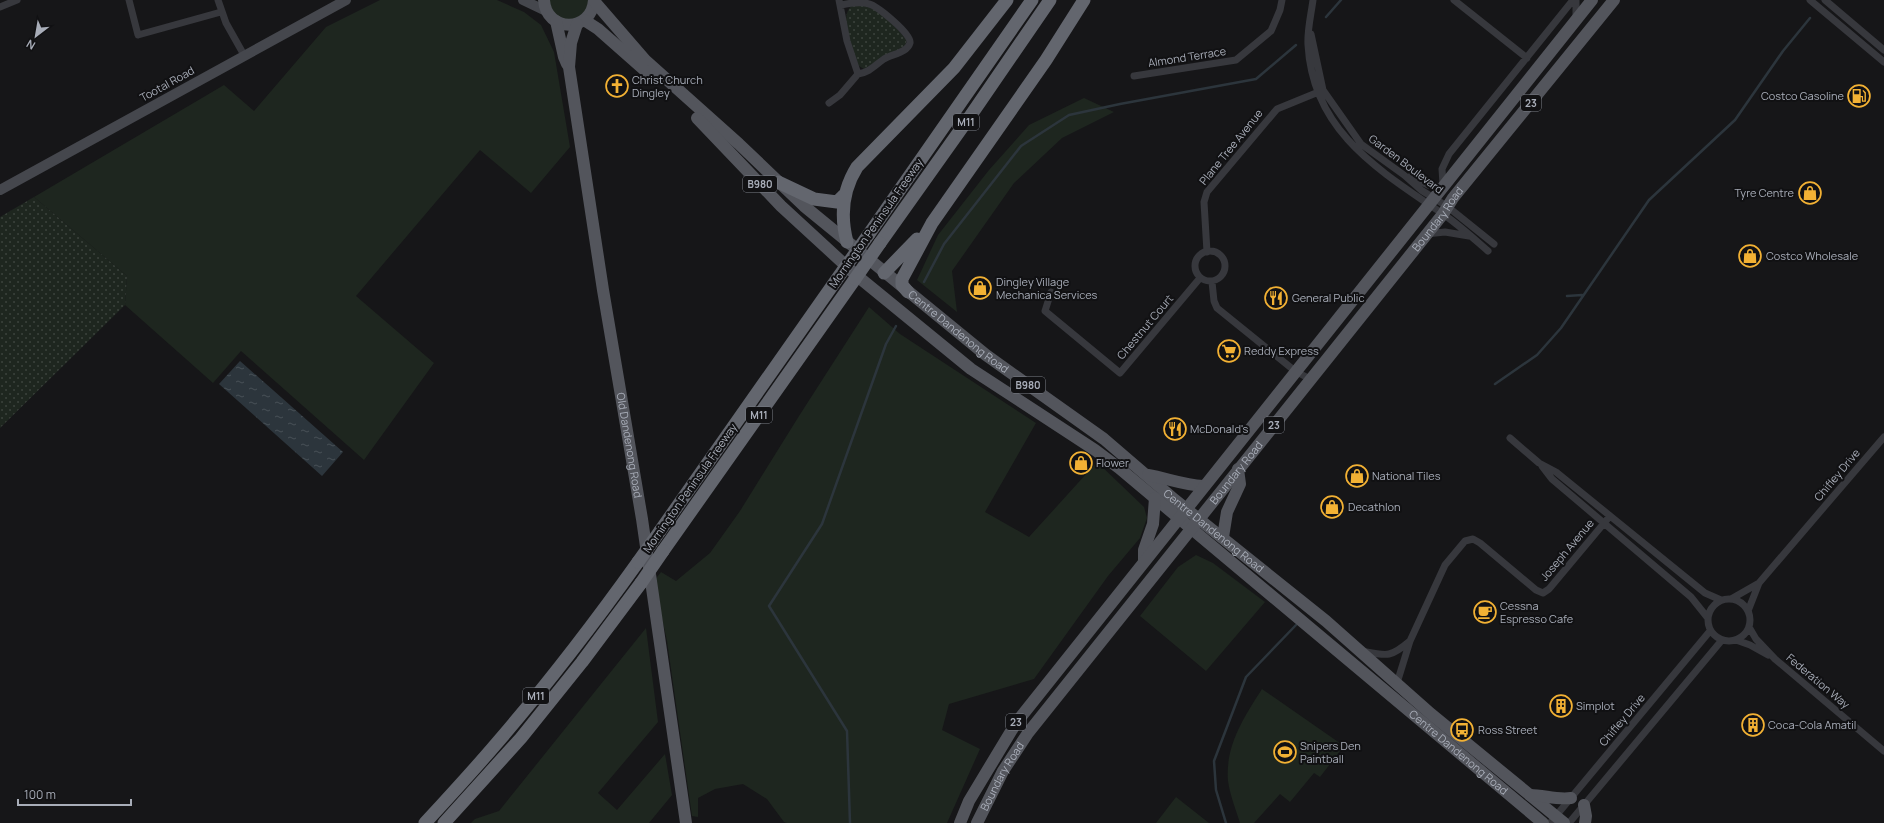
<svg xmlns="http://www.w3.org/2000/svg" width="1884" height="823" font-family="Manrope,sans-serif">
<defs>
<pattern id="park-dots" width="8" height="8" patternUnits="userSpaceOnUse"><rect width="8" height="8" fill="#1e261f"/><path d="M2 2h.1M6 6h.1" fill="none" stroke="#3c433d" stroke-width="1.8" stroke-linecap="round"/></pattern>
<pattern id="water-ripples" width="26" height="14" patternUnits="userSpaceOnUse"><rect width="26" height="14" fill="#2c353c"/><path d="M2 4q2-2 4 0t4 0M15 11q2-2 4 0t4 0" fill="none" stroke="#485056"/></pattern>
</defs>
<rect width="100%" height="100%" fill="#161618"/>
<path fill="#1e261f" d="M380,0H497L524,12L541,25L554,52L570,147L531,193L480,150L356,296L434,363L364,460L241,351L213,383L125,305L127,276L34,197L224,85L254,111L326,27Z
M549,0H590L588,9L579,19L565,20L553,13Z
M1084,98L1114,112L1062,138L1014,183L952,271L957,312L917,280L938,235L989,170L1029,125Z
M869,307L900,334L1036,423L985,512L1029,537L1097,462L1144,507L1147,518L1140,538L1108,576L1034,679L949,704L942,730L980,749L947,823H787L784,822L767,799L743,784L715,789L698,798V817L692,816L667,641L654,581L661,572L676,581L710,553L740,511L799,416Z
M1196,555L1213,563L1265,602L1206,671L1140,616L1178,567Z
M646,628L658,722L598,793L617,810L665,754L672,795L649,823H471L475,819L499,811Z
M1262,689L1344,746L1320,777L1314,773L1290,802L1280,794L1254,823H1240C1236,810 1230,795 1228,781C1225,746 1244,717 1262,689Z
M1176,797L1209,823H1156Z"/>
<path fill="url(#park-dots)" d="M853,5C877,4 892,23 907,40L905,46L864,69L859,66C853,52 837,15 853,5Z
M34,197L127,276L125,305L0,428V217Z"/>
<path fill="url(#water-ripples)" d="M240,361L343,452L322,476L219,384Z"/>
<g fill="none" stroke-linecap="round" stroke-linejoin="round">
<path stroke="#2c353c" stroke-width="2.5" d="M1326,17L1341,0
M924,282L944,244L1021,146L1069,115L1120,104L1256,79L1296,45
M1567,296L1582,295
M1495,384L1537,355L1561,328L1649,200L1735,120L1783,51L1810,18
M850,823L847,731L769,606L822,524L886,344L896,326
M1226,823L1216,790L1214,761L1246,677L1296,625"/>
<path stroke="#37383d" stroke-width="7" d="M129,0L138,35L221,12
M218,0L226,23L244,55
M839,0L847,41L858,74C870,72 874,66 884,59C892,54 907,53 910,43C912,34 877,6 869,4C860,1 850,3 841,5
M1313,0C1311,15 1307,31 1308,45C1313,132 1379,170 1443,214C1459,225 1473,238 1488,251
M1454,0L1527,58
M1810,0L1884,62
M1825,0L1884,50
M0,7L17,0
M1576,18V0
M1311,34L1323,90L1361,144L1404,175L1421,190L1448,207L1494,244
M1134,76L1236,60L1271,31L1280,10L1282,0
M829,103L840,95L858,74
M1410,177L1428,185L1441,187
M1443,184L1442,169L1449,154L1573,0
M1426,234L1445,232L1469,236
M1195 266a15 15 0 1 1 30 0a15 15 0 1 1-30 0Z
M1207,252L1204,202L1207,192L1277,109L1321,91
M1212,282L1214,301L1217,308L1295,371L1310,379
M1051,292L1045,311L1120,373L1200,278
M1510,438L1539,463L1556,472L1705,593L1721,600
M1542,466L1552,479L1691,597L1707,617
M1708 620a21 21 0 1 1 42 0a21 21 0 1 1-42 0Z
M1731,599L1759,583
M1748,611L1759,583L1884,437
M1749,627L1756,639L1775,659L1884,751
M1736,640L1750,645L1768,655
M1362,651C1387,656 1390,658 1410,641
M1397,683L1410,641L1445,565L1465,541L1473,539L1480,543L1536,590L1543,593L1549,589L1610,516
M1550,823L1710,631
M1569,823L1722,640"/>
<path stroke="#45474d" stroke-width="10" d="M523,0L546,11
M0,190L346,0"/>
<g stroke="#53555c" stroke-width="12">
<path d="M544,0C546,33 592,33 594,0"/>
<path id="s1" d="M594,1L645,60L739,144L804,206L986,355L1104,439L1175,500L1326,621L1431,714L1564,823"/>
<path d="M584,20L598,29L649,74"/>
<path d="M556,21L564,57L567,64"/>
<path id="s2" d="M577,24L571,43L569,67L603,290L642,519L686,823"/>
<path id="s3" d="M697,118L781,206L856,275L971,369L1095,450L1119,468L1543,823"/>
<path d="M1148,475C1166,478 1184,485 1203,486"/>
<path d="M1223,537L1227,512L1240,484L1238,469"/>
<path d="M1144,560V550L1153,524L1155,498"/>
<path d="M1530,795C1544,795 1556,800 1571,798"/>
<path d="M1584,805L1586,816L1585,823"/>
<path d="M960,823L969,801L1016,723L1592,0"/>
<path id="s4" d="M977,823L1003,771L1028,733L1443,214L1453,198L1614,0"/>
</g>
<path stroke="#63666e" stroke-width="13" d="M778,182L814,199L837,202L844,195
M869,234L1032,0
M847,242C840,215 842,191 857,167L954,68L1007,0
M880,243L971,115L1050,0
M884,273L917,239
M908,292L902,285V279L932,223L1046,60L1084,0
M660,531L844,269
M663,551L855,279
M425,823C449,797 473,771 496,744C546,686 593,625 638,562
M444,823L521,738L582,662L641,583"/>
<path stroke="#63666e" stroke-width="13" d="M844,269L869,234
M855,279L880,243
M638,562L660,531
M641,583L663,551"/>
</g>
<defs>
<g id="church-ring" transform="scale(1.15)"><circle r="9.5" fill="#111113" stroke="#f2b134" stroke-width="1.5"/><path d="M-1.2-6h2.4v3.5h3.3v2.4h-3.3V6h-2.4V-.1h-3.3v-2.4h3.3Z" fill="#f2b134"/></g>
<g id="fuel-ring" transform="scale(1.15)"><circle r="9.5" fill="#111113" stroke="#f2b134" stroke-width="1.5"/><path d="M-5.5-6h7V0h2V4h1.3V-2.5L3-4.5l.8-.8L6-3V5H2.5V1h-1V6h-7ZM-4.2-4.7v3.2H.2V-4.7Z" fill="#f2b134"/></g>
<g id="shop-ring" transform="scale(1.15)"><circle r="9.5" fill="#111113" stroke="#f2b134" stroke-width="1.5"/><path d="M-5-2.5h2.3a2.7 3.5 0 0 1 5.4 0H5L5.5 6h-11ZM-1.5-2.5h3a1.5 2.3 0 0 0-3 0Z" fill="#f2b134"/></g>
<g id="restaurant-ring" transform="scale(1.15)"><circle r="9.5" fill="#111113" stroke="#f2b134" stroke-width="1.5"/><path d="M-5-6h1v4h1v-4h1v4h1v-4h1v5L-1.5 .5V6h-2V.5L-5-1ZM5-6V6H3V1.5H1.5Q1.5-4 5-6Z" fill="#f2b134"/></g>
<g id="supermarket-ring" transform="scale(1.15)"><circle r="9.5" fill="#111113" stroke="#f2b134" stroke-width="1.5"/><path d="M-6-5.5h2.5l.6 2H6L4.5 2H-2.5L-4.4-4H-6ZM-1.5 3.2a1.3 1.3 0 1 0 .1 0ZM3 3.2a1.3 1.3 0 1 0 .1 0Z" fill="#f2b134"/></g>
<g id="cafe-ring" transform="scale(1.15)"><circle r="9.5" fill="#111113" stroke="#f2b134" stroke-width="1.5"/><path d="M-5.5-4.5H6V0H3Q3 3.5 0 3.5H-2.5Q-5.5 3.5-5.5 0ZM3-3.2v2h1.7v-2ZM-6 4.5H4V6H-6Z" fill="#f2b134"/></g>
<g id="building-ring" transform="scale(1.15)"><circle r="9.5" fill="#111113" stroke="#f2b134" stroke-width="1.5"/><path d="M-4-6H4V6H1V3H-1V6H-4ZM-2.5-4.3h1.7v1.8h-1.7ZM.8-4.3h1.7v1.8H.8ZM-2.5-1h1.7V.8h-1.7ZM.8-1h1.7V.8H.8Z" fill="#f2b134"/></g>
<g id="bus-ring" transform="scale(1.15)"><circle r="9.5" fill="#111113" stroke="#f2b134" stroke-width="1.5"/><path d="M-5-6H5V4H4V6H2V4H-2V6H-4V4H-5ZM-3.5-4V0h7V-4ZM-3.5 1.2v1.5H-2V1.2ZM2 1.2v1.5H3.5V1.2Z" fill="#f2b134"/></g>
<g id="stadium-ring" transform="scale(1.15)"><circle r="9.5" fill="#111113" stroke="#f2b134" stroke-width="1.5"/><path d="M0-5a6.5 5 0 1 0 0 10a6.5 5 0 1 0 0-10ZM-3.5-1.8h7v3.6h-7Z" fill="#f2b134"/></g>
</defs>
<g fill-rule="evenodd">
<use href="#church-ring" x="617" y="86"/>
<use href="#fuel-ring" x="1859" y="96"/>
<use href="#shop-ring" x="1810" y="193"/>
<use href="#shop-ring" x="1750" y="256"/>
<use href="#shop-ring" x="980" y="288"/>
<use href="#restaurant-ring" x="1276" y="298"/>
<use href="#supermarket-ring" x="1229" y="351"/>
<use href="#restaurant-ring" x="1175" y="429"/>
<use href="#shop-ring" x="1081" y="463"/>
<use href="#shop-ring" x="1357" y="476"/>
<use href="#shop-ring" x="1332" y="507"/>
<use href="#cafe-ring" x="1485" y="612"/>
<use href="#building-ring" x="1561" y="706"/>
<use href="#building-ring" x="1753" y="725"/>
<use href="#bus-ring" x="1462" y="730"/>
<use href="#stadium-ring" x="1285" y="752"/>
</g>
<g text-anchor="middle" stroke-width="4" stroke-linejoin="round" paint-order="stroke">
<g fill="#111113" stroke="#7b7e86" stroke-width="1">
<rect x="1521" y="95" width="20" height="16" rx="3"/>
<rect x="953" y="114" width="26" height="16" rx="3"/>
<rect x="743" y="176" width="34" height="16" rx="3"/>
<rect x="1011" y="377" width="34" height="16" rx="3"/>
<rect x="746" y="407" width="26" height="16" rx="3"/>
<rect x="1264" y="417" width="20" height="16" rx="3"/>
<rect x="523" y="688" width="26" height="16" rx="3"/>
<rect x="1006" y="714" width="20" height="16" rx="3"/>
</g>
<g font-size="10" font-weight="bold" fill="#a8adb8">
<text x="1531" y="107">23</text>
<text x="966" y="126">M11</text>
<text x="760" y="188">B980</text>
<text x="1028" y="389">B980</text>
<text x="759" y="419">M11</text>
<text x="1274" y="429">23</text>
<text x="536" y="700">M11</text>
<text x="1016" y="726">23</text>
</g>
<g font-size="11" fill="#a8adb8" stroke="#111113">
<text transform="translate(1187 57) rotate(-9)" y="4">Almond Terrace</text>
<text transform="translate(167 84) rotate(-29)" y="4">Tootal Road</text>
<text transform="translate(1231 147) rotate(-51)" y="4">Plane Tree Avenue</text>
<text transform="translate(1406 164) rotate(37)" y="4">Garden Boulevard</text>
<text dy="4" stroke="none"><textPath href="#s4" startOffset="761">Boundary Road</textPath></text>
<text transform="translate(876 223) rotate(-55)" y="4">Mornington Peninsula Freeway</text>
<text transform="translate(1145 327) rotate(-50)" y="4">Chestnut Court</text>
<text dy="4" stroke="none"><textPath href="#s1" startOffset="493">Centre Dandenong Road</textPath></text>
<text dy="4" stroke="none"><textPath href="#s2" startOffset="427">Old Dandenong Road</textPath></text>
<text dy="4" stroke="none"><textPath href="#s4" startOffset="437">Boundary Road</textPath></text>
<text transform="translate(1837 475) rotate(-50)" y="4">Chifley Drive</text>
<text transform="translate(690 488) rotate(-55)" y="4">Mornington Peninsula Freeway</text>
<text dy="4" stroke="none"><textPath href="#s1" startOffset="817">Centre Dandenong Road</textPath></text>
<text transform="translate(1567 550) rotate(-50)" y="4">Joseph Avenue</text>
<text transform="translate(1818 681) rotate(40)" y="4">Federation Way</text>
<text transform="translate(1622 720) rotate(-50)" y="4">Chifley Drive</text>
<text dy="4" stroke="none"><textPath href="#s3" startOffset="993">Centre Dandenong Road</textPath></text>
<text dy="4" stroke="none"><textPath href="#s4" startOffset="53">Boundary Road</textPath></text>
</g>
<g font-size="11" fill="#a8adb8" stroke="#111113" text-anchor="start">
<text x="632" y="84">Christ Church<tspan x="632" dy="13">Dingley</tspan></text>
<text x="1844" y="100" text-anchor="end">Costco Gasoline</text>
<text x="1794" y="197" text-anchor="end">Tyre Centre</text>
<text x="1766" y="260">Costco Wholesale</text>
<text x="996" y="286">Dingley Village<tspan x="996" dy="13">Mechanica Services</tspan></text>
<text x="1292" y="302">General Public</text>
<text x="1244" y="355">Reddy Express</text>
<text x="1190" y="433">McDonald's</text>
<text x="1096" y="467">Flower</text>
<text x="1372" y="480">National Tiles</text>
<text x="1348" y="511">Decathlon</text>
<text x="1500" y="610">Cessna<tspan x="1500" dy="13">Espresso Cafe</tspan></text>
<text x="1576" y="710">Simplot</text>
<text x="1768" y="729">Coca-Cola Amatil</text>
<text x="1478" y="734">Ross Street</text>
<text x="1300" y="750">Snipers Den<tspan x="1300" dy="13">Paintball</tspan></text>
</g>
</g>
<g transform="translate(36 36) rotate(211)" stroke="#111113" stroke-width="3" paint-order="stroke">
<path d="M0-3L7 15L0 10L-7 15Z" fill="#a8adb8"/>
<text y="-6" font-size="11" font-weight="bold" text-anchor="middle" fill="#a8adb8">N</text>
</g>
<path d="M18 799v6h113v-6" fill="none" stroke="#a8adb8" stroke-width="2"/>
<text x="24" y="799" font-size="12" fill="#a8adb8" stroke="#111113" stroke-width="3" paint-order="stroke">100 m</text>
</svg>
